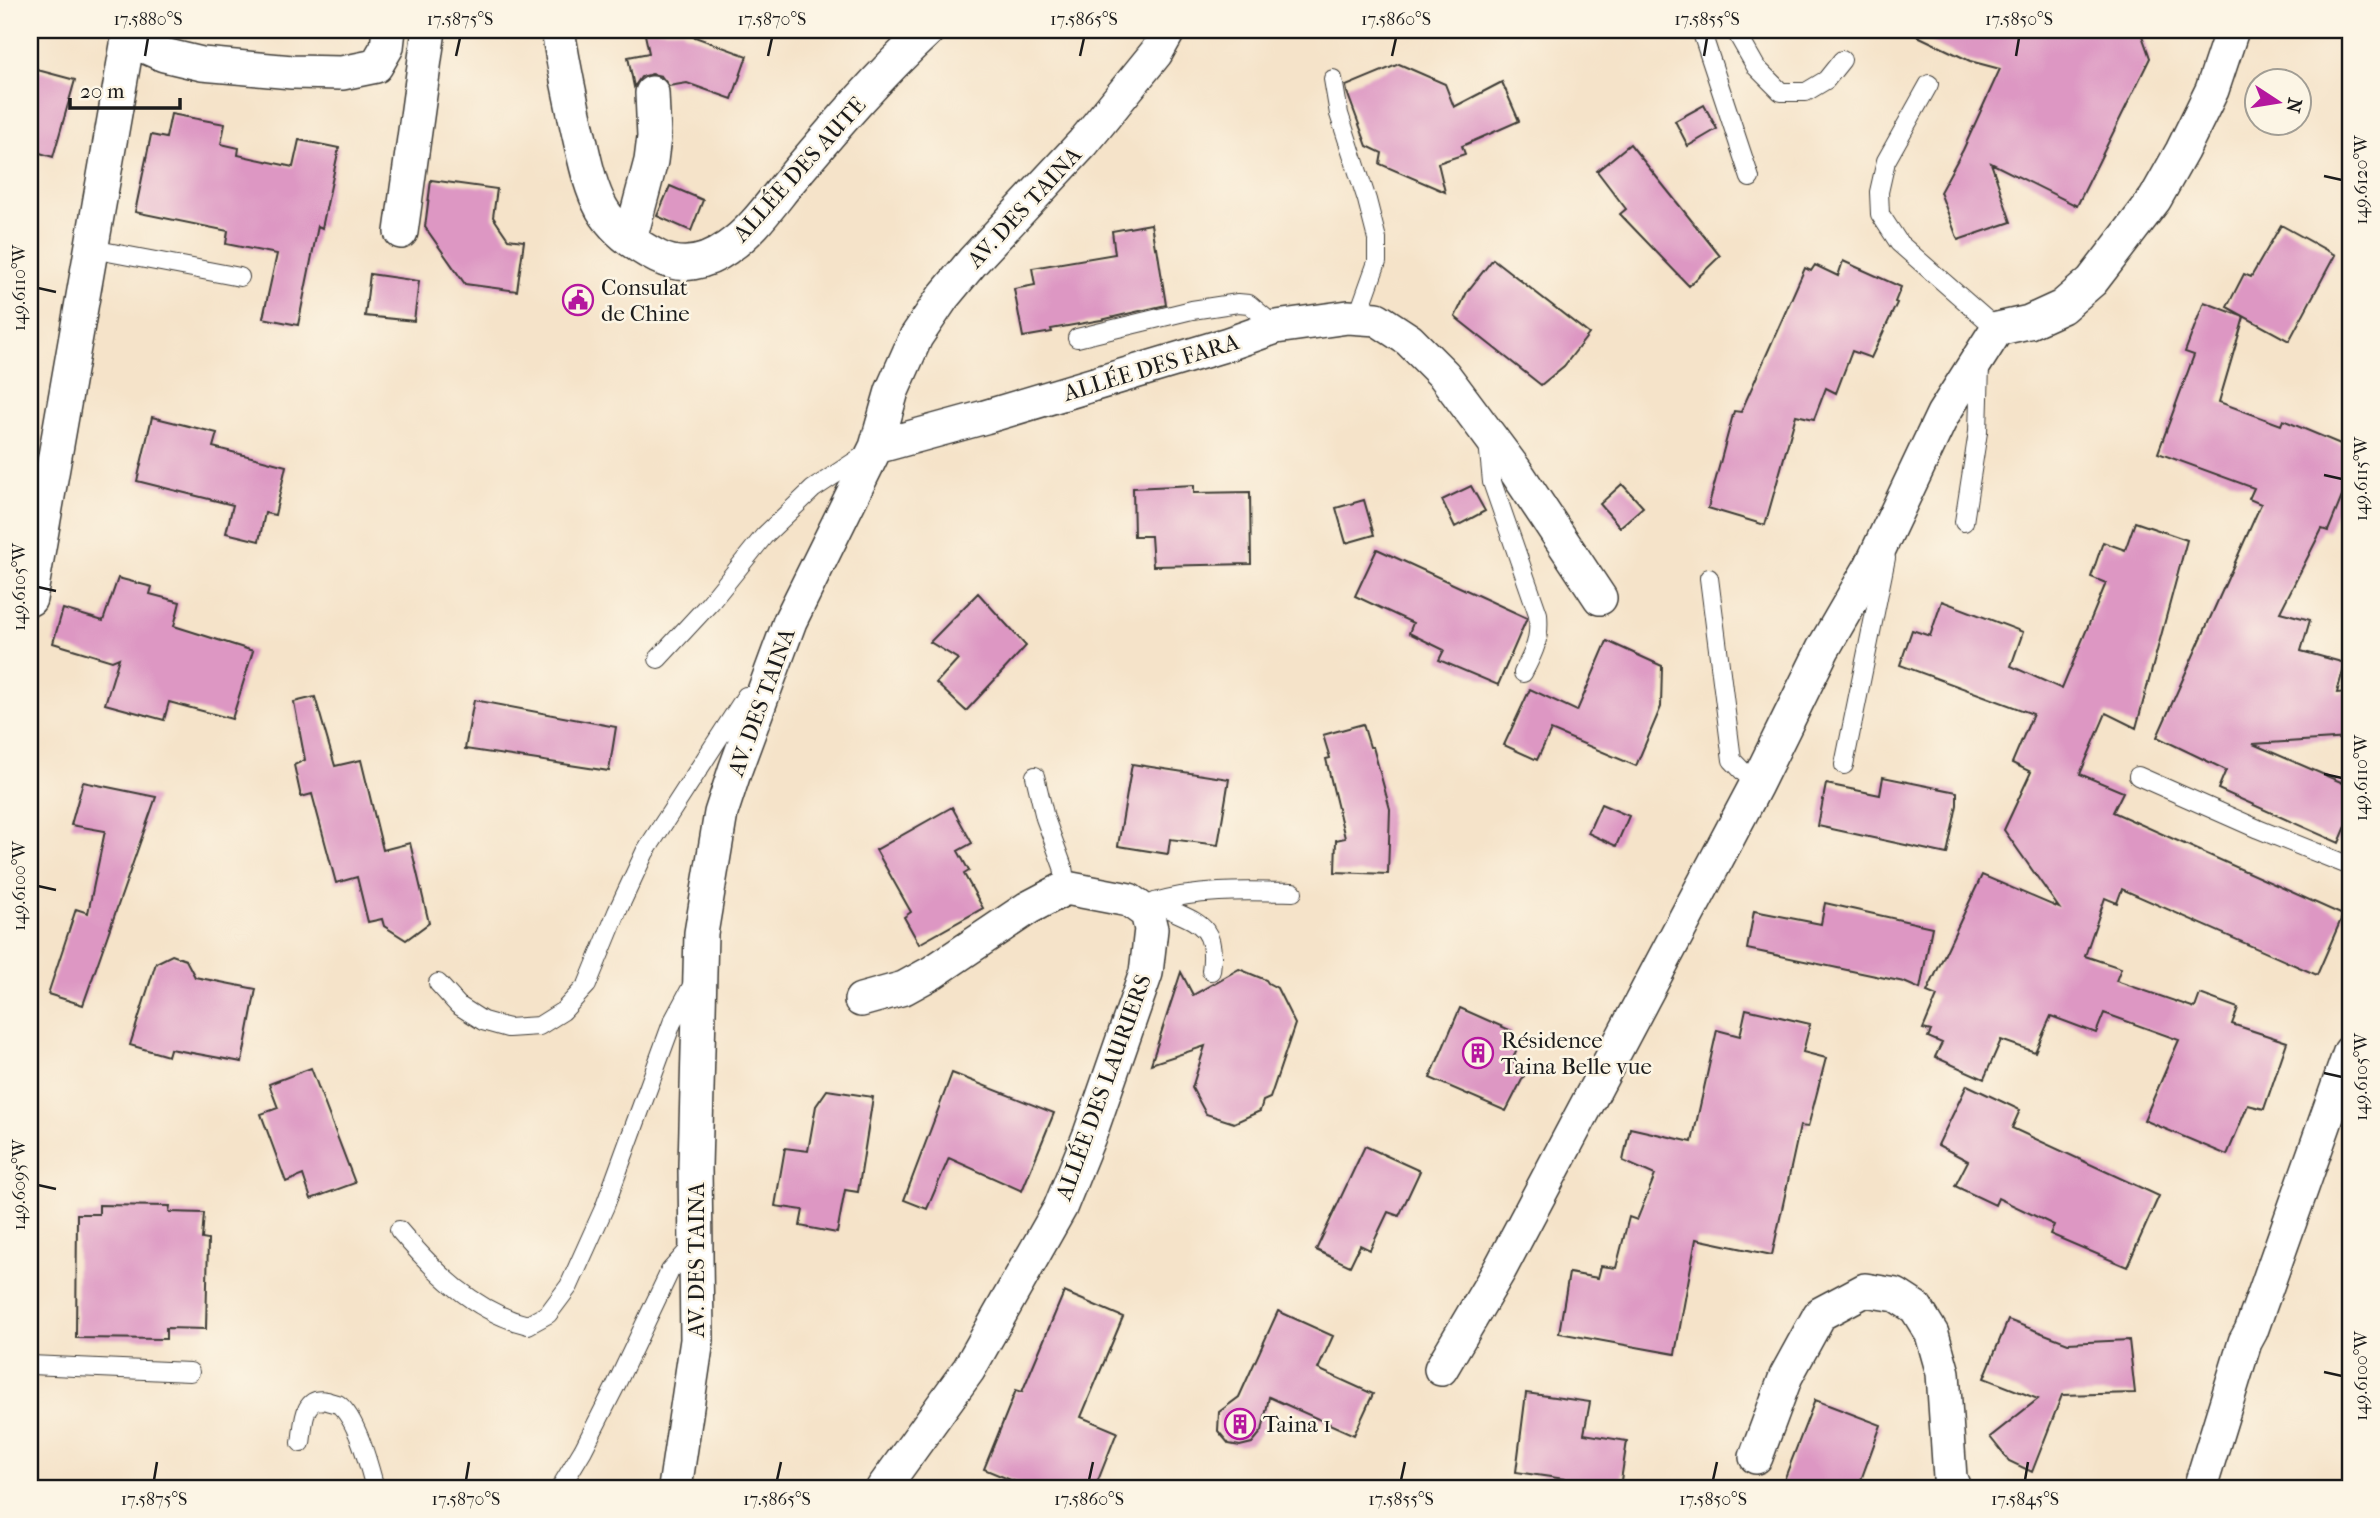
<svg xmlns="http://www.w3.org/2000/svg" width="2380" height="1518" font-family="'IM FELL French Canon',serif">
<rect width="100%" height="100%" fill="#fcf5e5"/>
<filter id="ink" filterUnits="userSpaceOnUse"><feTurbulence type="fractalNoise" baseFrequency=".0143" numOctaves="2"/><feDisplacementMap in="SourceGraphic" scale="14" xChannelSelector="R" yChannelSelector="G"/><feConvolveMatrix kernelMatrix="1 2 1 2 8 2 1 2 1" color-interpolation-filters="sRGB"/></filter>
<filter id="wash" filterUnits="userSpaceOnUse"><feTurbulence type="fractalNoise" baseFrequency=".00686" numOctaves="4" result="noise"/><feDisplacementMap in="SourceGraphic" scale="28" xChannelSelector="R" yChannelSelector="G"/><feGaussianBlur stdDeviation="1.57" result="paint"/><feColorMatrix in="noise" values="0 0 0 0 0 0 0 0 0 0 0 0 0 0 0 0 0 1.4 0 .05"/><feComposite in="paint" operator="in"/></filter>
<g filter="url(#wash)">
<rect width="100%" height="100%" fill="#f5e3c9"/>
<g id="blocks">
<path fill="#dd97c3" d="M644,30H683L684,33L747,56L732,99L687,83L669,86L661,76L652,74L641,77L634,87L628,57L649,53Z
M1905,30H2140L2150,58L2077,206L1991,163L2011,222L1958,240L1940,192L1963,150L2000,69L1970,61Z
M1399,64L1445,84L1454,107L1502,82L1519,121L1462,146L1465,154L1438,163L1445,192L1380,164L1382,153L1367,146L1347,92L1346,86Z
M30,68L75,80L53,157L30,150Z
M1704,105L1717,129L1688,146L1675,121Z
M171,114L225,124L221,144L239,148L238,155L293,167L299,140L339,148L322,228L318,226L298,325L263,318L277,254L226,244L228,231L135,212L151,135L166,138Z
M1630,144L1720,256L1689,286L1620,214L1626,209L1597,171Z
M431,180L497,189L493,217L508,239L524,241L517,291L465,284L425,227Z
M670,186L703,200L691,231L657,216Z
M1151,224L1155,248L1157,247L1166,305L1101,320L1051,329L1052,332L1023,337L1014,289L1035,285L1032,268L1115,254L1112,231Z
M2281,225L2335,255L2289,341L2227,307L2244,274L2251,277Z
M1493,259L1589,334L1564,366L1541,385L1455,317L1467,292Z
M1843,261L1901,287L1895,302L1897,303L1871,358L1852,351L1836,393L1826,388L1814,419L1796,415L1765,525L1708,508L1734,411L1741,412L1805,268L1811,271L1815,265L1838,276Z
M370,274L419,281L414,321L365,316Z
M2204,302L2244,317L2219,402L2281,425L2283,420L2350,448V477L2328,531L2322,529L2280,612L2310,620L2301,651L2345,663L2337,693L2350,692V738L2253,744L2350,786V817L2339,843L2218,789L2226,770L2157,737L2261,504L2249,499L2254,488L2158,453L2194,355L2185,352Z
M152,417L217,433L213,447L286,466L275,515L265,513L259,541L226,533L233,505L137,481Z
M1622,484L1643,507L1620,527L1600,504Z
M1194,485V493L1250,492L1251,564L1153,566L1151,536H1134L1133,488Z
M1471,486L1485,511L1455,527L1442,500Z
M1364,500L1374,535L1346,543L1336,508Z
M2135,522L2187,540L2136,728L2106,713L2080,774L2123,792L2113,812L2343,915L2317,975L2122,889L2117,903L2105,898L2085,956L2121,968L2116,981L2195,1008L2200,994L2238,1008L2232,1024L2287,1042L2264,1109L2248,1105L2227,1155L2144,1120L2179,1040L2104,1013L2096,1033L2051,1016L2035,1052L2001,1040L1984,1079L1935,1057L1942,1043L1928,1037L1931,1031L1923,1029L1937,996L1927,992L1982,875L2059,908L2004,830L2031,772L2012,763L2033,714L1900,665L1912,630L1930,636L1942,601L2023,632L2011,666L2062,689L2106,583L2091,577L2103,542L2125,550Z
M1377,549L1527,618L1498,685L1439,660L1444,650L1409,633L1413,623L1355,596Z
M118,578L152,587L150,594L180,602L174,626L253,651L232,719L169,702L164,720L105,704L119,658L112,661L53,643L63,609L103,621Z
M978,593L1026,646L966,711L936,683L958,659L930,642Z
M1607,641L1662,666L1661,707L1636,766L1551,730L1537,760L1504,745L1530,689L1577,711Z
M315,697L335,766L361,760L383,850L410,843L429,923L406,940L384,926L382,919L368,922L357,877L336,883L312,794L301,797L294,765L305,760L294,702Z
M474,700L616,727L609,771L465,749Z
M1363,724L1370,747H1373L1390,809L1388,874L1335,872L1336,840L1345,838L1326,759L1330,758L1323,735Z
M1132,764L1229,779L1218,845L1170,839L1168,854L1118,846Z
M1883,777L1957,792V805L1947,854L1818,826L1826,784L1880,795Z
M83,782L156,797L83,1005L48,994L76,909L88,913L105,831L71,825Z
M1601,804L1629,816L1616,846L1588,833Z
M952,807L972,843L958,851L969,871L964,874L983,908L919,944L904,917L911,912L876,850Z
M1825,903L1932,927L1920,989L1904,982L1747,949L1754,911L1821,924Z
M172,955L186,960L195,977L256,989L242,1062L170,1049L168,1056L130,1045L156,963Z
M1239,969L1266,980L1268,983L1277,988L1295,1024L1270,1098L1263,1101L1260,1111L1234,1123L1206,1114L1192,1088L1205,1046L1151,1064L1181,972L1193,995Z
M1460,1008L1512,1031L1508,1040L1518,1045L1512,1062L1528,1068L1506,1111L1430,1078Z
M1746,1009L1810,1024L1803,1052L1826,1058L1808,1127L1800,1126L1772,1255L1696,1239L1675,1354L1559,1333L1569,1273L1598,1278L1601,1266L1616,1268L1629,1217L1637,1220L1655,1175L1623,1161L1630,1128L1692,1142L1717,1030L1740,1036Z
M311,1068L355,1183L311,1199L303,1175L286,1182L261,1114L278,1108L269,1084Z
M952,1073L1054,1113L1022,1191L949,1158L927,1209L904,1200Z
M1967,1085L2020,1110L2012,1128L2159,1196L2127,1267L2050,1234L2054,1225L1998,1198L1995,1205L1955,1186L1968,1161L1938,1145Z
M827,1090L873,1097L858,1192L845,1190L837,1233L800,1226L803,1210L775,1206L785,1148L808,1151L816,1106Z
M1365,1146L1420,1171L1399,1216L1388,1212L1370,1250L1360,1245L1350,1266L1316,1250Z
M99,1205L170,1206L169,1212L204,1213L202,1239L208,1240L206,1329L166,1328V1339L76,1338L77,1214H99Z
M1064,1292L1123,1317L1081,1417L1117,1432L1095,1488H1030L984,1469L1016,1390L1022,1392Z
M1278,1311L1333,1336L1318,1369L1373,1394L1354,1435L1269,1397L1262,1431L1252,1443L1240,1446L1229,1444L1218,1431L1219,1412L1239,1397Z
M2008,1320L2068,1343L2129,1340L2135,1393L2062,1395L2032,1472L2009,1461L1990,1437L2038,1399L1984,1378Z
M1526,1393L1590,1402L1584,1434L1627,1441L1620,1487L1516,1472Z
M1815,1400L1881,1425L1858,1488H1781Z"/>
</g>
</g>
<g filter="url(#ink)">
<use href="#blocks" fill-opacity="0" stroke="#3d3a36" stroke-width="2"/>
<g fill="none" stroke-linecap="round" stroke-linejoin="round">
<g stroke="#3d3a36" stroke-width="20">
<path id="service" d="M1701,30L1750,178
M1735,30L1756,67L1781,92H1806L1826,80L1842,60
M1333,79L1339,114L1367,200L1377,239V262L1357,318
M1929,84L1886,161L1879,192L1880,214L1899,243L1997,329
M92,249L240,277
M1077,338L1192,310L1238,303L1249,304L1276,327
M1488,442L1492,482L1538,614C1540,640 1535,650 1523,673
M1964,522L1978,432L1980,365
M1709,578L1732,760L1756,785
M658,659L710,603L764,536L813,489L869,452
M1844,765L1886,558
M1035,776L1045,818L1063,867L1066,888
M2138,776L2258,829L2350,866
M1155,902C1192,923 1218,919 1211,971
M1147,913L1155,902C1199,889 1247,891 1293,892
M438,983L458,1005L483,1021L508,1028L539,1026L563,1011L587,985L617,912L645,852L746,696H762
M399,1230C434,1271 474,1312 528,1325L548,1314L569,1286L605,1206L672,1023L694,982
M30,1365L190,1372
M301,1443C304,1425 302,1395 327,1401C329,1402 337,1404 338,1404C357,1418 369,1466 375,1488
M560,1488L583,1450L616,1385L670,1271L694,1244"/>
</g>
<g stroke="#3d3a36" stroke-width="36">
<path id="minor" d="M558,30C564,68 572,106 581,144C586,166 591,189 602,209C615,231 636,246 658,257C682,269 706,263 727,248C753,231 772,202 792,178C835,127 879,75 928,30
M401,232L429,30
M630,240L651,161L654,137L652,93
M876,447L985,417L1228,344L1276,327L1348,317L1377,319L1409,340L1444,375L1515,470L1600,598
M30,599L128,39L164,55L202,64L292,72L342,73L376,66L387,47L389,30
M861,1000L904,988L933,972L1028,908L1066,888L1129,900L1147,913L1151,929L1146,973L1090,1134L1060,1208L969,1369L883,1488
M1441,1369L1500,1269L1756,785L1823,649L1871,566L1943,414L1997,329L2029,322L2062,307L2092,281L2155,199L2182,151L2212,90L2232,30
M1756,1457L1786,1376L1820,1314L1865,1290L1896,1295L1916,1308L1932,1334L1943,1373L1950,1478L1954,1488
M675,1488L697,1340L695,1167L701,933L721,813L735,770L790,621L876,447L892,391L916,337L943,297L973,261L1083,143L1156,53L1169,30
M2200,1488L2245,1342L2251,1331L2350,1052"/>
</g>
<use href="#service" stroke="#fff" stroke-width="18"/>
<use href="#minor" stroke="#fff" stroke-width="33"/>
</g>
</g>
<path fill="none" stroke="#1c1c1c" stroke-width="2.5" d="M145,56L148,38M456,56L460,38M768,56L772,38M1080,56L1084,38M1392,56L1396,38M1704,56L1707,38M2016,56L2019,38M2324,176L2342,180M38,288L56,292M2324,475L2342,479M38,587L56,591M2324,774L2342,778M38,886L56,890M2324,1073L2342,1077M38,1185L56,1189M2324,1372L2342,1376M154,1480L157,1462M466,1480L469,1462M777,1480L781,1462M1089,1480L1093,1462M1401,1480L1405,1462M1713,1480L1717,1462M2025,1480L2028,1462"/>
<defs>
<g id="civic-ring" transform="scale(1.575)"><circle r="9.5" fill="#fcf5e5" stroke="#b5179e" stroke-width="1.5"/><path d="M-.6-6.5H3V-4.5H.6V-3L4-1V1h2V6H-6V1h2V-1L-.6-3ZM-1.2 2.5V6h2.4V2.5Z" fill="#b5179e"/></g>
<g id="building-ring" transform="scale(1.575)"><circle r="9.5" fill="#fcf5e5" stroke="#b5179e" stroke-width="1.5"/><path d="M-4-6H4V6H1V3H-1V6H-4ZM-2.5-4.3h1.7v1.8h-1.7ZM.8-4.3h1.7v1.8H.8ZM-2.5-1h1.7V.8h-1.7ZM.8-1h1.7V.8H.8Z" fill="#b5179e"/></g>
</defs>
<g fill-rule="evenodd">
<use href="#civic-ring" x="578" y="300"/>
<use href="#building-ring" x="1478" y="1053"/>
<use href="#building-ring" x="1240" y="1424"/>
</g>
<g text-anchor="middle" stroke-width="5" stroke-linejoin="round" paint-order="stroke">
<g font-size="23" fill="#1c1c1c" stroke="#fcf5e5">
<text transform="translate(799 169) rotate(-48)" y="8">ALLÉE DES AUTE</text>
<text transform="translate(1024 207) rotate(-47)" y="8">AV. DES TAINA</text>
<text transform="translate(1151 367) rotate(-17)" y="8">ALLÉE DES FARA</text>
<text transform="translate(761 702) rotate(-70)" y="8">AV. DES TAINA</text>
<text transform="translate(1103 1087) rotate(-70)" y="8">ALLÉE DES LAURIERS</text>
<text transform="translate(696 1260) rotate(-90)" y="8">AV. DES TAINA</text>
</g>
<g font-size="23" fill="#1c1c1c" stroke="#fcf5e5" text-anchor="start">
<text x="601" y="295">Consulat<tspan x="601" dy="26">de Chine</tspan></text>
<text x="1501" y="1048">Résidence<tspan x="1501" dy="26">Taina Belle vue</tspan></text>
<text x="1263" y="1432">Taina 1</text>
</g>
</g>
<rect width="2380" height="1518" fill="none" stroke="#fcf5e5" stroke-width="77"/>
<g transform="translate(2278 102) rotate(102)"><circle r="33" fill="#fcf5e5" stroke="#a29e95" stroke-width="2"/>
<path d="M0-5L12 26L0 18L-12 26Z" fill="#b5179e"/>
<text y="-10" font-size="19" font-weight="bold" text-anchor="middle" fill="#1c1c1c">N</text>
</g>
<path d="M70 98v10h110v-10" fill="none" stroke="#1c1c1c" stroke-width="3.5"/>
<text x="80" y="98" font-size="21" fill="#1c1c1c" stroke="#fcf5e5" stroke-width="5" paint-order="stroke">20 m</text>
<rect x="38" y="38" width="2304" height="1442" fill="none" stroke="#1c1c1c" stroke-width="2.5"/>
<g font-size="18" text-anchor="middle" fill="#1c1c1c">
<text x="148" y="25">17.5880°S</text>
<text x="460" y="25">17.5875°S</text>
<text x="772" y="25">17.5870°S</text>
<text x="1084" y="25">17.5865°S</text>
<text x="1396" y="25">17.5860°S</text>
<text x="1707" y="25">17.5855°S</text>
<text x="2019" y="25">17.5850°S</text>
<text transform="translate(2361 180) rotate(-90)" y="6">149.6120°W</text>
<text transform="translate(19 288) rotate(-90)" y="6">149.6110°W</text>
<text transform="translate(2361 479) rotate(-90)" y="6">149.6115°W</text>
<text transform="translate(19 587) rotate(-90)" y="6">149.6105°W</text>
<text transform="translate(2361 778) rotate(-90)" y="6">149.6110°W</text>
<text transform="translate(19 886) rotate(-90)" y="6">149.6100°W</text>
<text transform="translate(2361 1077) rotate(-90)" y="6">149.6105°W</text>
<text transform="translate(19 1185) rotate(-90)" y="6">149.6095°W</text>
<text transform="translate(2361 1376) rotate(-90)" y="6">149.6100°W</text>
<text x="154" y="1505">17.5875°S</text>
<text x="466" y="1505">17.5870°S</text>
<text x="777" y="1505">17.5865°S</text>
<text x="1089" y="1505">17.5860°S</text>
<text x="1401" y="1505">17.5855°S</text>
<text x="1713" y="1505">17.5850°S</text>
<text x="2025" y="1505">17.5845°S</text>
</g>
</svg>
